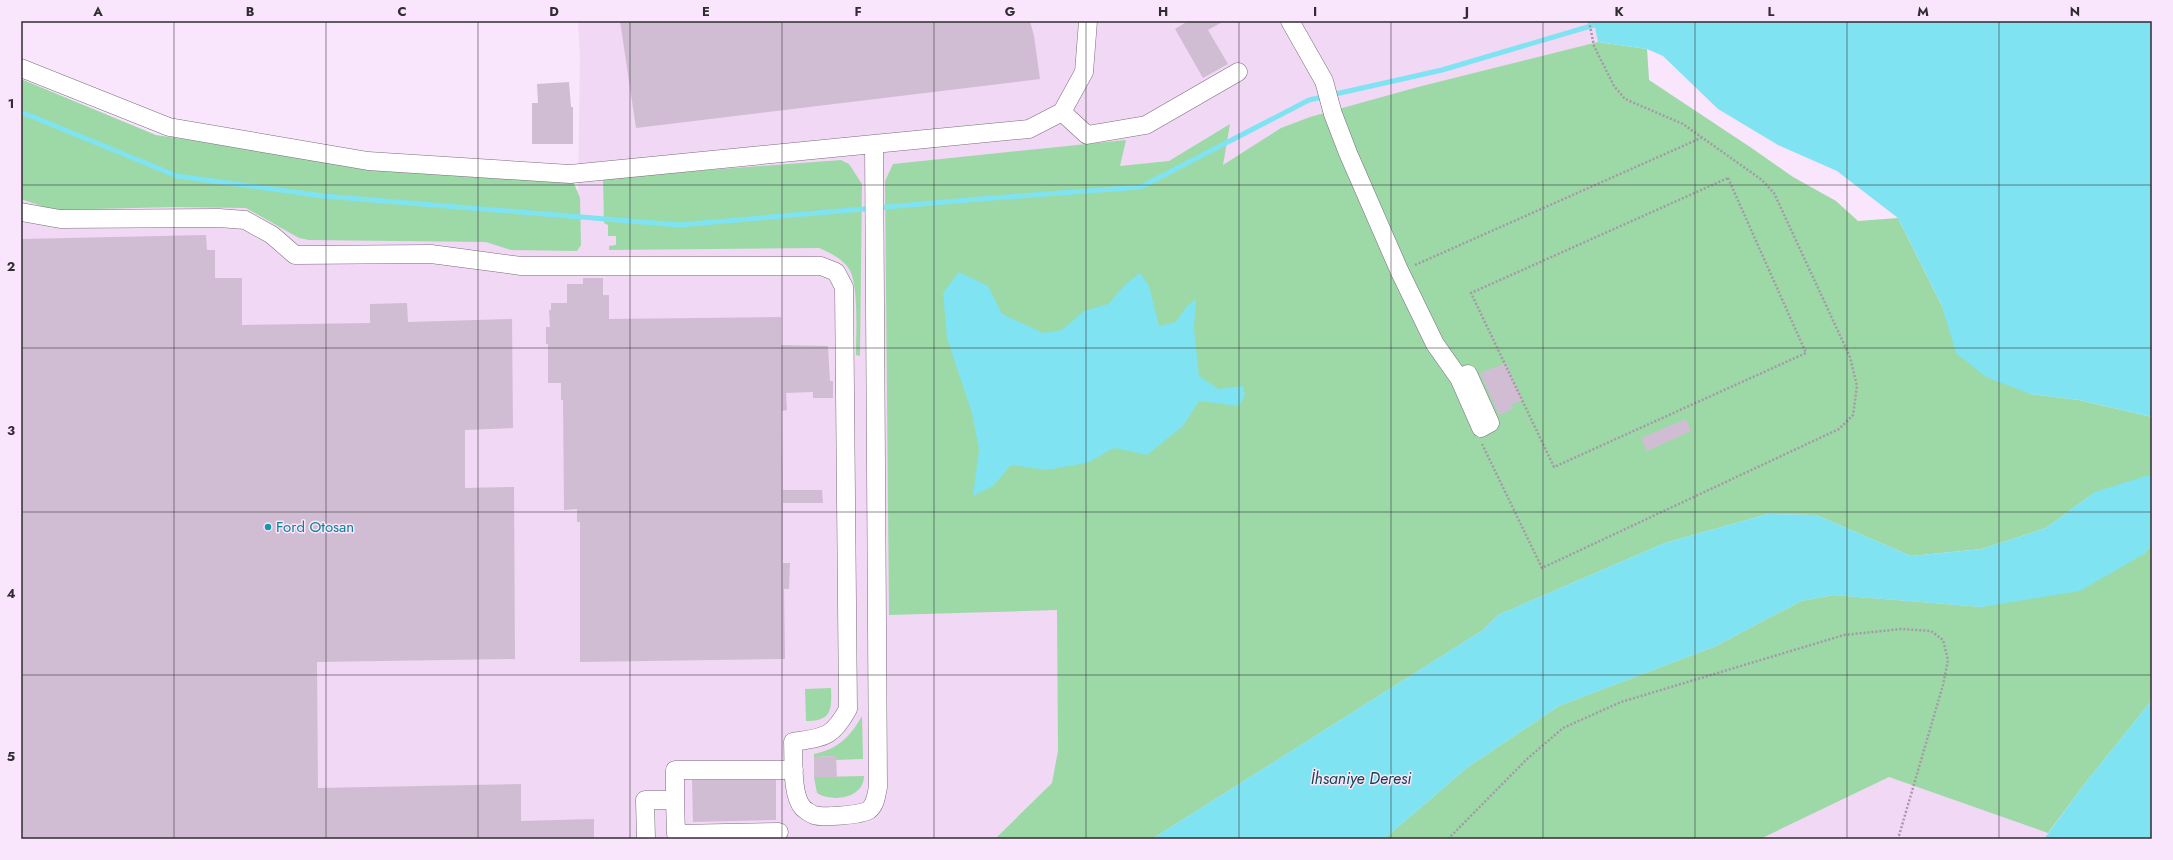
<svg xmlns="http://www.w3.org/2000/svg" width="2173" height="860" font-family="Jost,sans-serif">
<rect width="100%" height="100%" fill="#f9e5fc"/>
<path fill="#f1d8f4" d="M578,21H1594L1598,42L1647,49L1649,80L1753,149L1793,177L1836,201L1560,587L2144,554L2152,544V700L2086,782L2044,839H21V84L153,140L488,184L578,190L580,57Z"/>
<path fill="#9cd9a6" d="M1598,42L1647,49L1649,80L1753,149L1793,177L1836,201L1858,221L1898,218L1942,306L1959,355L2030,394L2079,400L2152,417V475L2091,495L2046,528L1982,549L1911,556L1816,515L1768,514L1665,543L1498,615L1483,630L1152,839H995L1052,783L1058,751L1057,610L889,615L885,181L893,164L1126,140L1120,166L1169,161L1230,124L1223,165L1281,128L1310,117L1418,87Z
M21,79L156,135L379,168L573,181L580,198L581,245L577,251L511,250L486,242L309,240L299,238L246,208L174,207L53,210L21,199Z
M841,160L849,164L862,184L860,356L856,355C856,335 859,284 849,269C842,258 830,253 819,248L609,250V246L616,245V236H608V225L604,223L603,178Z
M2152,544V700L2086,782L2048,833L1889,777L1760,839H1384L1468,767L1559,706L1716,646L1801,601L1834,595L1982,607L2144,554Z
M831,688C832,711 831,721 806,721L805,689Z
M862,716L863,759L836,760V756L814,757V754C838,749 850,737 862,716Z
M864,776C864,798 833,803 817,793L814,777Z"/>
<path fill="#7fe3f1" d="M1594,21H2152V417L2079,400L2030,394L1986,377L1956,353L1942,306L1898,218L1837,171L1778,145L1718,109L1663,56L1647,49L1598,42L1595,27L1600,24L1595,25Z
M959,272L988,286L1002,314L1043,333L1062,330L1084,311L1108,304L1126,284L1140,273L1149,286L1159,326L1176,322L1187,306L1196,299L1194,328L1199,376L1219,389L1243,386L1245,396L1239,406L1199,401L1183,426L1147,455L1114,448L1087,463L1046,470L1011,465L993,486L973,496L979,449L972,413L947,338L943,293Z
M2152,474V544L2144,554L2080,591L1982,607L1834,595L1801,601L1716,646L1559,706L1468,767L1384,839H1152L1483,630L1498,615L1665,543L1768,514L1816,515L1911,556L1982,549L2046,528L2095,492Z
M2152,700V839H2044L2086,782Z"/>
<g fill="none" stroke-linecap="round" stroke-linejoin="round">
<path stroke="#7fe3f1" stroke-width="5" d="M21,112L177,176L323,196L679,225L980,199L1141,187L1309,100L1442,70L1601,23"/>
</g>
<path fill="#d1bdd3" d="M620,21H1030L1034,36L1040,79L636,128Z
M1188,21H1224L1208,30L1228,64L1203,78L1175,29Z
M569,82L571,107H573V144H532V103H538L537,84Z
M206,235L207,250H215V278H242V325L370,323V304L407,303L408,322L512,319L513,428L465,430V488L514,487L515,659L317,662L318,788L521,784V821L594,819V839H21V239Z
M583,278H603V295H609V319L781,317V345L828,346L830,381H833V398H813V392L786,393L787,410L782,411L783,490H822L823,503H783V563H790L789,589H784L785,659L580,662V522H577V509L564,510L563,400H561V383H548V344H546V327H550L549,310H551V303H567V284H583Z
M1506,363L1523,400L1511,405L1513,409L1499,415L1480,373Z
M1686,419L1691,431L1647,451L1641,438Z
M836,756L837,777H814V757Z
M692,780H776V820L693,822Z"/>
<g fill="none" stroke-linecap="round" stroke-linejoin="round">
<g stroke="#7c6b7e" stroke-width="19">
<path id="minor" d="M1290,21L1324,81L1333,114L1348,153L1399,270L1435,344L1459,378L1481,428L1490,423L1468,374L1459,378
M21,68L169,127L368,161L570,174L874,144L878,787C876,796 876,804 869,810C861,815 822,818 814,815C811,814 805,810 803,808C791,795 794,759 793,742C825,737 832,738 848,709L844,287L836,272L821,266H521L431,254L295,255L272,235L245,220L219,218L60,219L21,212
M1062,112L1087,135L1146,125L1238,72
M874,144L1029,129L1062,112L1084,72L1088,21
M675,800V770H794
M646,839L645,800H675L676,834L779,832"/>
</g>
<path stroke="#a798a9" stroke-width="2.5" stroke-dasharray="2 2" stroke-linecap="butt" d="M1728,178L1806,353L1554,467L1471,293Z
M1415,265L1701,138
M1482,444L1542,568L1839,429L1853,415L1857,386L1850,357L1774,193L1762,180L1683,124L1625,99L1614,86L1594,46L1589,21
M1448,839L1527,759L1563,728L1621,702L1844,635L1901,629L1931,631L1943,640L1948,660L1943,685L1898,839"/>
<use href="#minor" stroke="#fff" stroke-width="18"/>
</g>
<path fill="none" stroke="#322b33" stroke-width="1" stroke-opacity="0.55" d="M174,21V839M326,21V839M478,21V839M630,21V839M782,21V839M934,21V839M1086,21V839M1239,21V839M1391,21V839M1543,21V839M1695,21V839M1847,21V839M1999,21V839M21,185H2152M21,348H2152M21,512H2152M21,675H2152"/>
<circle fill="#0f9aa8" stroke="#f9e5fc" stroke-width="1.5" cx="268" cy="527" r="4"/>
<g text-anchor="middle" stroke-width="3" stroke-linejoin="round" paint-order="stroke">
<g font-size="15" fill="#0d838f" stroke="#f9e5fc" text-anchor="start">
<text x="276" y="532">Ford Otosan</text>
</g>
<g font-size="16" font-style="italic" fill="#16444b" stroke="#f9e5fc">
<text x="1361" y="784">İhsaniye Deresi</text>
</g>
</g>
<rect width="2173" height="860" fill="none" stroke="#f9e5fc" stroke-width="44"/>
<rect x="22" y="22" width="2129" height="816" fill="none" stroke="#322b33" stroke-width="1.5"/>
<g font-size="13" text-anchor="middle" font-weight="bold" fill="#322b33">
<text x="98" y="16">A</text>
<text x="250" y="16">B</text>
<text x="402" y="16">C</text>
<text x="554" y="16">D</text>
<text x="706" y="16">E</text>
<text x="858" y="16">F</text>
<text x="1010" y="16">G</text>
<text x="1163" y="16">H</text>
<text x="1315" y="16">I</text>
<text x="1467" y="16">J</text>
<text x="1619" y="16">K</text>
<text x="1771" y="16">L</text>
<text x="1923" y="16">M</text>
<text x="2075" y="16">N</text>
<text x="11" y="108">1</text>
<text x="11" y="271">2</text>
<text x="11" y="435">3</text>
<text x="11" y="598">4</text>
<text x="11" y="761">5</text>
</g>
</svg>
